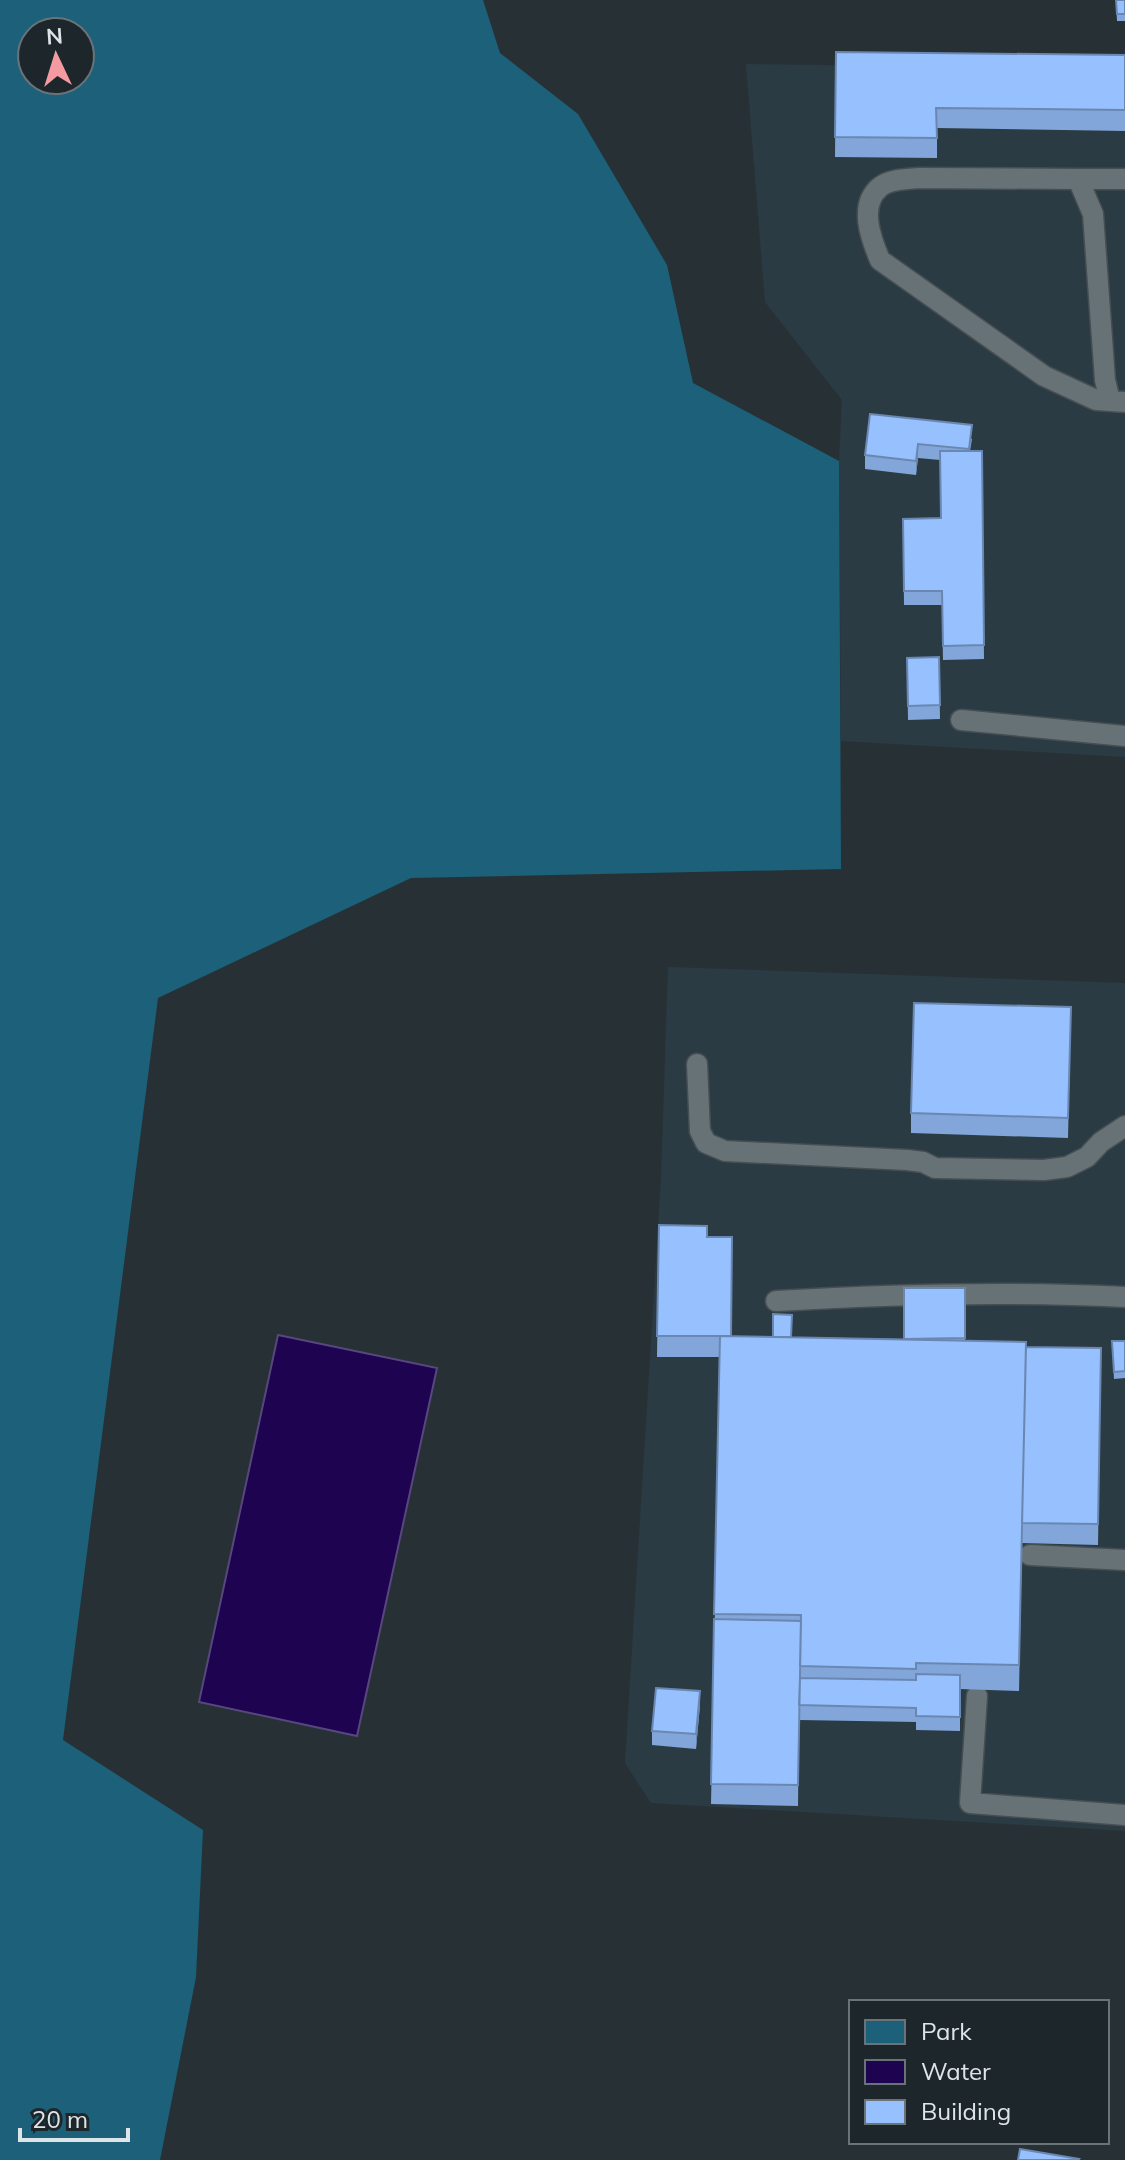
<svg xmlns="http://www.w3.org/2000/svg" width="1125" height="2160" font-family="Mulish,sans-serif">
<rect width="100%" height="100%" fill="#273135"/>
<path fill="#2b3b43" d="M746,64L1125,69V757L841,741L839,461L842,400L765,302Z
M668,967L1125,983V1831L651,1803L625,1763L661,1179Z"/>
<path fill="#1c607a" fill-rule="evenodd" d="M0,0H483L500,53L578,114L667,265L693,383L839,461L841,869L411,878L158,998L63,1740L203,1830L196,1977L160,2160H0ZM32,32H80V80H32Z"/>
<path fill="#1d0350" stroke="#57477e" stroke-width="2" d="M278,1335L437,1368L357,1736L199,1702Z"/>
<g fill="none" stroke-linecap="round" stroke-linejoin="round">
<g stroke="#464e52" stroke-width="23">
<path id="service" d="M1078,179H1125
M1110,401L1105,380L1093,214L1078,179L918,178C907,179 889,179 880,187C858,205 871,239 880,260L1044,376L1096,400L1125,402
M961,720L1125,736
M697,1064L700,1131L706,1143L725,1151L907,1160L923,1162L935,1168L1044,1170L1067,1167L1087,1157L1101,1142L1125,1126
M776,1301C893,1294 1008,1291 1125,1297
M1030,1555L1125,1560
M977,1696L970,1803L1125,1815"/>
</g>
<use href="#service" stroke="#677277" stroke-width="20"/>
</g>
<path fill="#82a6da" d="M1116,0H1125V21H1117Z
M836,52L1125,55V131L937,128V158L835,157Z
M870,414L972,439L970,451H982L984,659L943,660L942,605H904L903,519L941,518L940,460L918,458L916,475L865,469V455Z
M939,657L940,719L908,720L907,658Z
M1071,1007L1068,1138L911,1133V1113Z
M659,1225L707,1237L731,1336L904,1339L965,1288V1340L1026,1347L1101,1348L1098,1545L1022,1543L1019,1691L960,1689V1731L916,1730V1722L799,1720L798,1806L711,1804L720,1357H657Z
M1112,1341H1125V1378L1114,1379Z
M700,1705L696,1749L652,1745V1731Z"/>
<path fill="#6a87b2" d="M918,444V458L916,475V461Z
M700,1691V1705L696,1749V1734Z"/>
<path fill="#97c1fe" stroke="#6a87b2" stroke-width="2" d="M1116,0H1125V14H1117Z
M836,52L1125,55V110L936,108L937,138L835,137Z
M870,414L972,425L969,449L918,444L916,461L865,455Z
M940,451H982L984,645L943,646L942,591H904L903,519L941,518Z
M939,657L940,705L908,706L907,658Z
M914,1003L1071,1007L1068,1118L911,1113Z
M659,1225L707,1226V1237H732L731,1336H657Z
M904,1288H965V1338L904,1339Z
M773,1314L792,1315L791,1337H773Z
M720,1336L1026,1342L1019,1665L916,1663V1669L800,1666L801,1615L714,1614Z
M1112,1341H1125V1371L1114,1372Z
M1026,1347L1101,1348L1098,1524L1022,1523Z
M714,1619L801,1621L798,1785L711,1784Z
M916,1674L960,1675V1717L916,1716V1708L799,1705L800,1678L916,1680Z
M656,1688L700,1691L696,1734L652,1731Z
M1020,2149L1079,2159L1078,2160H1018Z"/>
<rect x="849" y="2000" width="260" height="144" fill="#1d272b" stroke="#6a7377" stroke-width="2"/>
<rect x="865" y="2020" width="40" height="24" fill="#1c607a" stroke="#6a7377" stroke-width="2"/>
<text x="921" y="2040" font-size="24" fill="#dee5e8">Park</text>
<rect x="865" y="2060" width="40" height="24" fill="#1d0350" stroke="#6a7377" stroke-width="2"/>
<text x="921" y="2080" font-size="24" fill="#dee5e8">Water</text>
<rect x="865" y="2100" width="40" height="24" fill="#97c1fe" stroke="#6a7377" stroke-width="2"/>
<text x="921" y="2120" font-size="24" fill="#dee5e8">Building</text>
<g transform="translate(56 56) rotate(356)"><circle r="38" fill="#1d272b" stroke="#6a7377" stroke-width="2"/>
<path d="M0-6L14 30L0 20L-14 30Z" fill="#f49aa1"/>
<text y="-12" font-size="22" font-weight="bold" text-anchor="middle" fill="#dee5e8">N</text>
</g>
<path d="M20 2128v12h108v-12" fill="none" stroke="#dee5e8" stroke-width="4"/>
<text x="32" y="2128" font-size="24" fill="#dee5e8" stroke="#1d272b" stroke-width="6" paint-order="stroke">20 m</text>
</svg>
